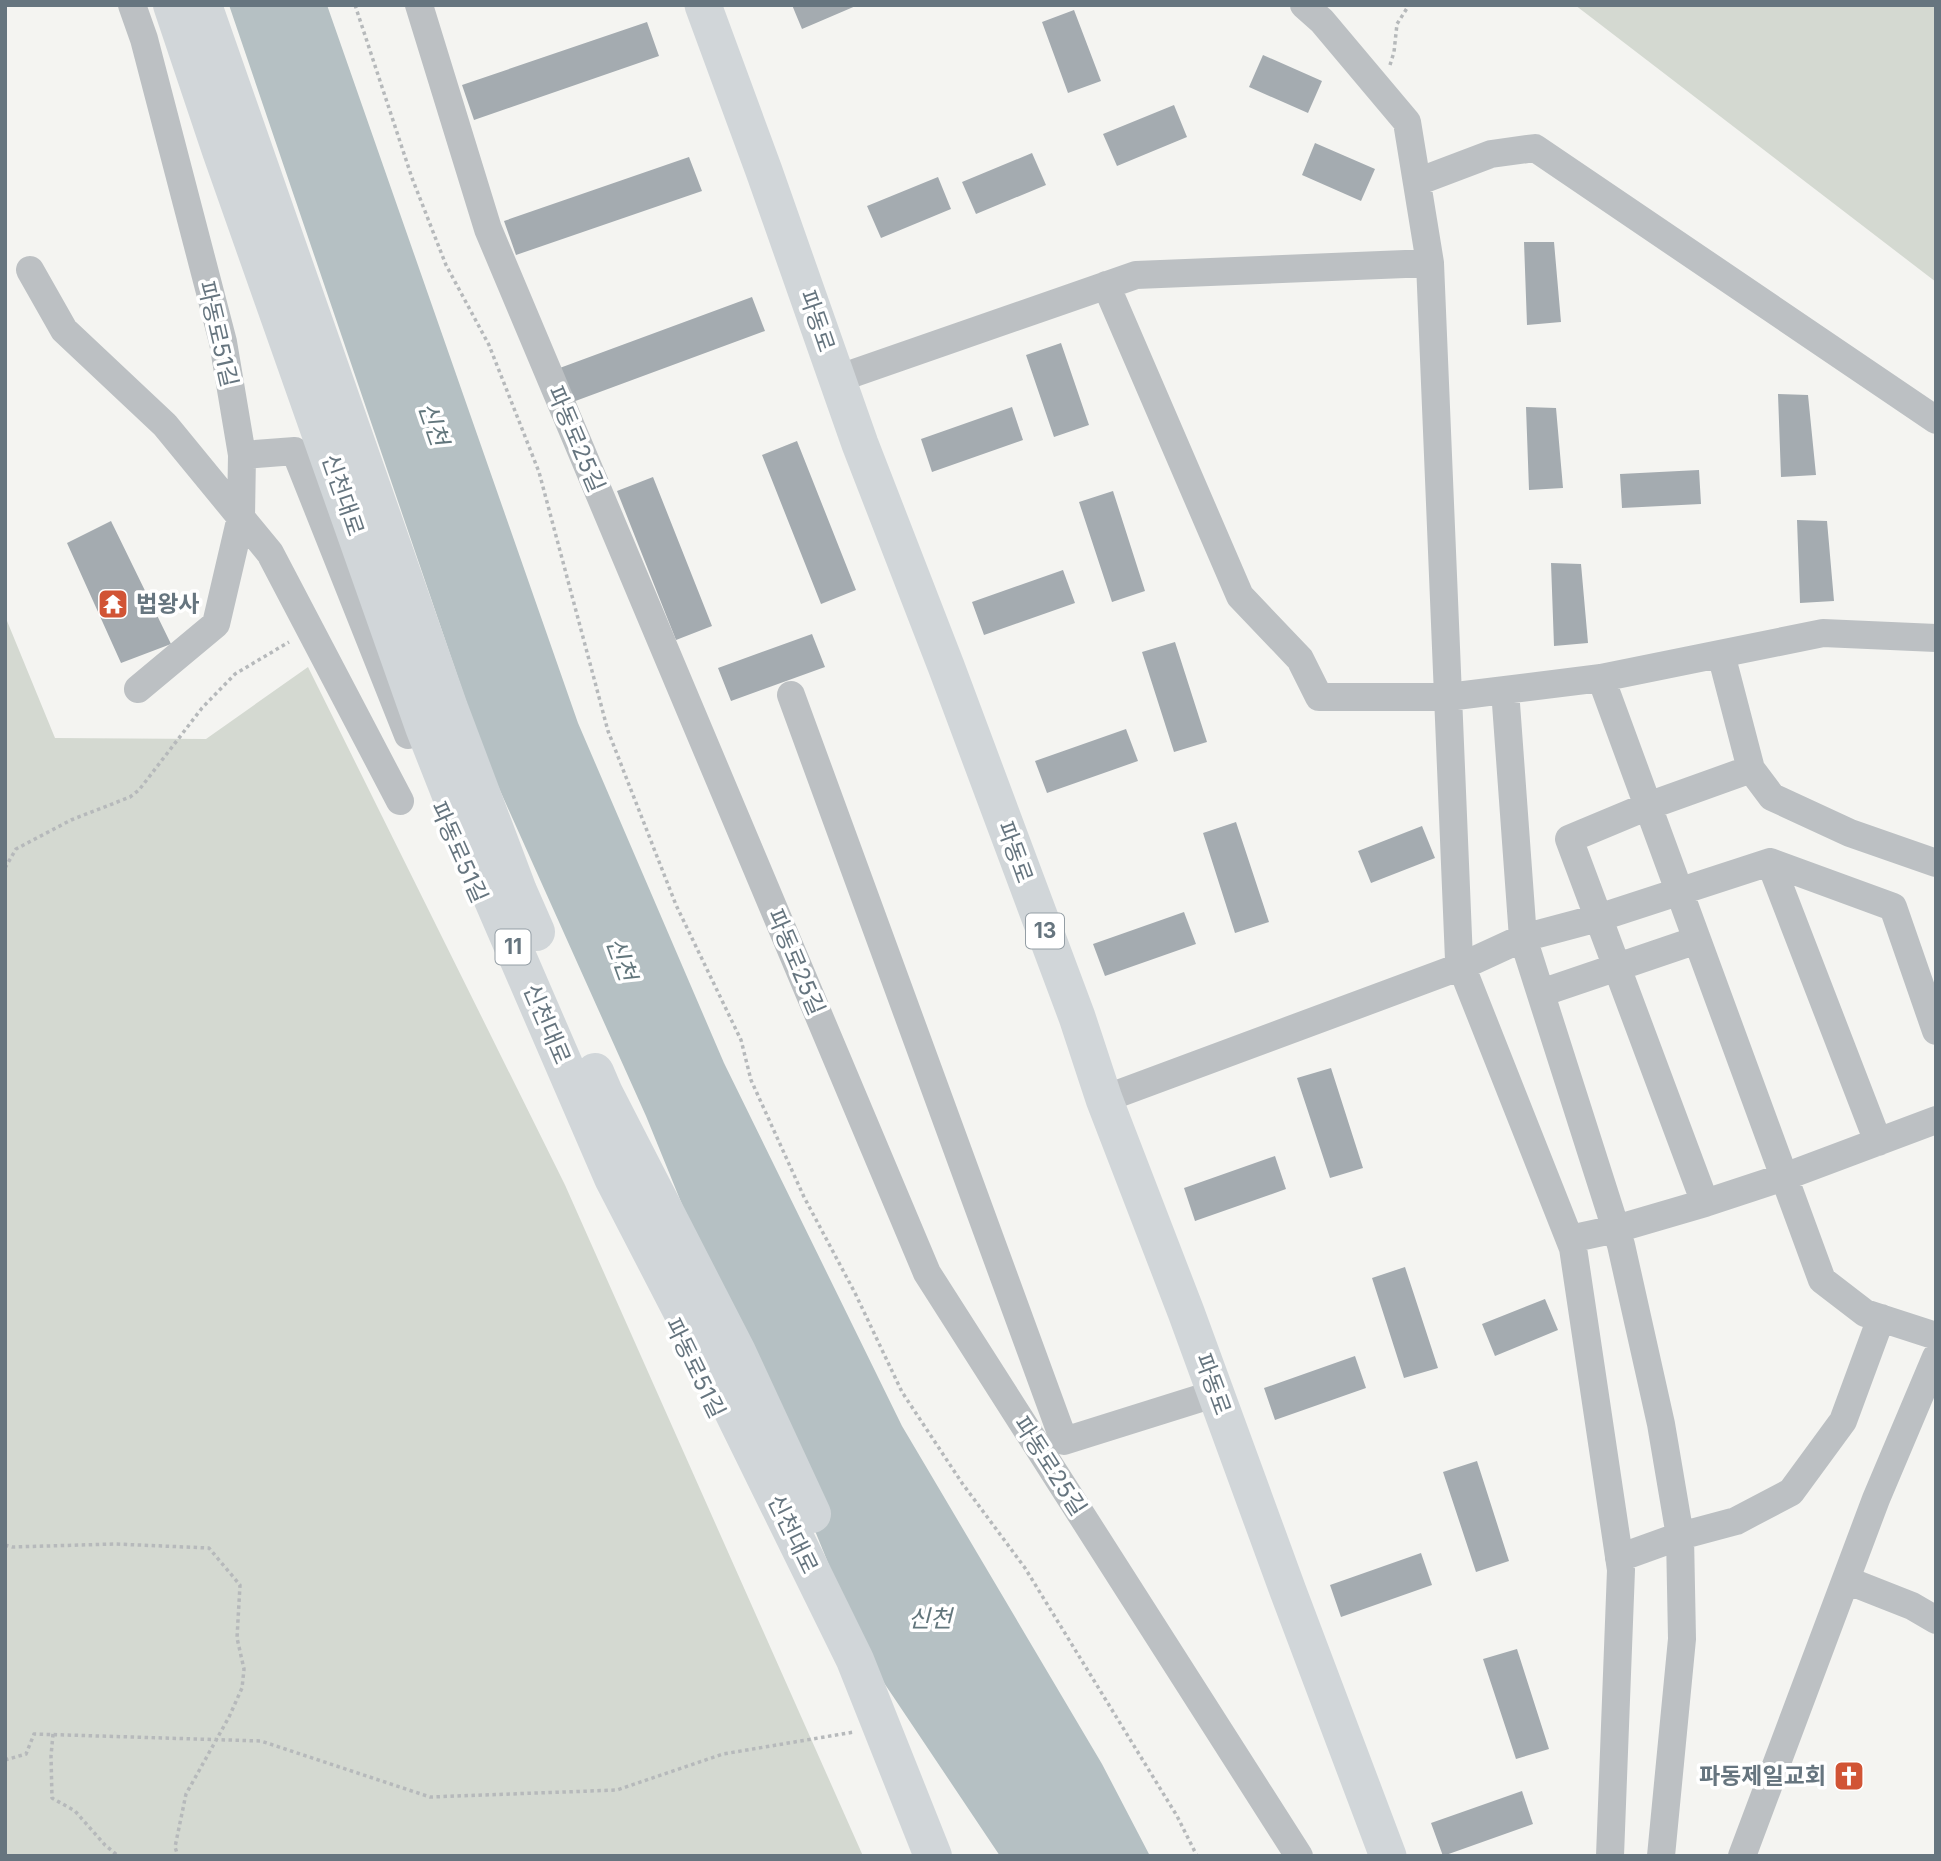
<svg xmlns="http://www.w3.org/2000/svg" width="1941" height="1861" font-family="Inter,'Noto Sans KR',sans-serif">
<rect width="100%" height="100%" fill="#f4f4f1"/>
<path fill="#d4d9d1" d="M1575,5H1936V282Z
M5,616L55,738L206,739L308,667L565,1185L863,1856H5Z"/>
<path fill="#b5c0c3" d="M229,5H327L578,723L724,1063L902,1426L1102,1764L1150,1856H1000L866,1656L646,1116L485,757Z"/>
<path fill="#a4abb0" d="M792,5H858L802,29Z
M1074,10L1101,81L1068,93L1042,22Z
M647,22L659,56L474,120L462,85Z
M1263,55L1322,81L1308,113L1249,87Z
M1174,105L1187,137L1117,166L1103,134Z
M1315,143L1375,169L1361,201L1302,175Z
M1032,153L1046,185L976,214L962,182Z
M689,157L702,191L516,255L504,221Z
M938,177L951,209L881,238L867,206Z
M1524,242H1554L1561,322L1527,325Z
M752,297L765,331L570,403L557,369Z
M1061,343L1089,425L1054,437L1026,355Z
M1778,394L1808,395L1816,475L1781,477Z
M1012,407L1023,440L932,472L921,439Z
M1526,407L1556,408L1563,488L1529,490Z
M797,441L856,590L821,604L762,455Z
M1699,470L1701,504L1622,508L1620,474Z
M653,477L712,626L676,640L617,491Z
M1113,491L1145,591L1112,602L1079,502Z
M1797,520L1827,521L1834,601L1800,603Z
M111,521L171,644L121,663L67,543Z
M1551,563L1581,564L1588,643L1554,646Z
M1063,570L1075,603L984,635L972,602Z
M812,634L825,667L731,701L718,668Z
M1175,642L1207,742L1174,752L1142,652Z
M1126,729L1138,761L1047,793L1035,761Z
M1236,822L1269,922L1235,933L1203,833Z
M1422,826L1435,858L1371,883L1358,851Z
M1184,912L1196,944L1105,976L1093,944Z
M1331,1068L1363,1168L1330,1178L1297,1078Z
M1275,1156L1286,1189L1195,1221L1184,1188Z
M1405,1267L1438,1368L1404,1378L1372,1278Z
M1545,1299L1558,1330L1495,1356L1482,1324Z
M1355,1356L1366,1388L1275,1420L1264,1388Z
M1477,1461L1509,1561L1476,1572L1443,1472Z
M1421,1553L1432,1585L1341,1617L1330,1585Z
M1517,1649L1549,1749L1516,1759L1483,1659Z
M1522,1791L1533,1824L1443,1856L1431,1823Z"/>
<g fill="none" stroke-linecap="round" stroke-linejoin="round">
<path stroke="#b6b9bb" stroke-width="3.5" stroke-dasharray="3.5 3.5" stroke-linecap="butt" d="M355,5L412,178L446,265L489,345L539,472L608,731L676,905L741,1040L751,1080L804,1197L855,1293L902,1392L962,1483L1025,1568L1177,1816L1197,1856
M1390,65L1394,52L1397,24L1409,5
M5,868L16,849L71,820L130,797L139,790L202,708L235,674L289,642
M5,1545L12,1547L115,1544L209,1548L240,1585L237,1638L244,1669L242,1688L229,1717L186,1794L175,1847L178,1856
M53,1734L51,1756L52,1798L75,1811L105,1845L118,1856
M5,1760L26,1754L34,1734L261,1741L430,1797L617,1790L723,1754L854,1732"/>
<path stroke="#bcc0c3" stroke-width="28" d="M132,5L144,39L223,342L242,455L295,451L408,735
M419,5L488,229L927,1273L1299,1856
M1304,5L1322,21L1407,122L1430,263L1459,960L1573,1248L1621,1570L1610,1856
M1417,182L1491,154L1535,148L1936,420
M30,270L64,330L165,425L270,553L400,801
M1106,285L1240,596L1300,659L1319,697H1448L1601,678L1823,633L1936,638
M837,379L1136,275L1430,263
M1721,654L1751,769
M1601,678L1822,1280L1865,1313L1936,1336
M138,689L216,624L241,517L242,455
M1505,690L1523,938L1621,1245L1661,1424L1680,1536L1682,1639L1661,1856
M791,695L1064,1441L1217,1393
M1770,862L1878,1142
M1936,863L1850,833L1772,797L1751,769L1648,806L1569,839L1705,1203L1784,1177L1936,1120
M1541,993L1697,940
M1104,1099L1462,966L1523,938L1598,918L1770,862L1893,907L1936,1031
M1570,1239L1616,1229L1705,1203
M1619,1558L1680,1536L1736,1521L1791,1492L1843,1421L1881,1318
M1846,1580L1912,1606L1936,1620
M1742,1856L1876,1499L1936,1357"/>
<path stroke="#d1d6d9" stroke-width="37" d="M703,5L764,171L860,444L946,666L1077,1017L1104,1099L1186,1312L1288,1591L1388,1856"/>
<path stroke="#d1d6d9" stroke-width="38" d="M172,5L221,151L424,727L486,884L613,1178L722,1389L855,1660L933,1856
M203,5L449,708L518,891L536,932
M595,1072L604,1093L737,1352L812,1514"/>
</g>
<defs>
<g id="temple-square" transform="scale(1.575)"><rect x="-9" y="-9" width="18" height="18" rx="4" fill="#d15435" stroke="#fff"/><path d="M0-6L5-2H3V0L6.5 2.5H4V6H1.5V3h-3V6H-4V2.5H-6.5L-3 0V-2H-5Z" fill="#fff"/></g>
<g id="church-square" transform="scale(1.575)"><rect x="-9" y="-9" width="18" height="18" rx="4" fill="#d15435" stroke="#fff"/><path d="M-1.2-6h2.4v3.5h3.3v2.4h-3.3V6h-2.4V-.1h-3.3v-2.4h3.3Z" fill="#fff"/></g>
</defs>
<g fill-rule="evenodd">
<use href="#temple-square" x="113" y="604"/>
<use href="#church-square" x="1849" y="1776"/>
</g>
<g text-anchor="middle" stroke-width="7" stroke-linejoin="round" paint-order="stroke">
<g fill="#fff" stroke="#949ea5" stroke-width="2">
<rect x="1026" y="913.5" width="38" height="35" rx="5"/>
<rect x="495.5" y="929.5" width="35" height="35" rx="5"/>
</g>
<g font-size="21" font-weight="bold" fill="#66757f">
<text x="1045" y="938">13</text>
<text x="513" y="954">11</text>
</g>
<g font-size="23" fill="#66757f" stroke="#fff">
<text transform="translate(817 321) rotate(71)" y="8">파동로</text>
<text transform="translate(218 334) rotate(77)" y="8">파동로51길</text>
<text transform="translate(576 439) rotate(67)" y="8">파동로25길</text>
<text transform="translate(343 495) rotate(71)" y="8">신천대로</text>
<text transform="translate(459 852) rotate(66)" y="8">파동로51길</text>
<text transform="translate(1015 852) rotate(70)" y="8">파동로</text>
<text transform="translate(796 962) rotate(67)" y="8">파동로25길</text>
<text transform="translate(547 1024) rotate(67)" y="8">신천대로</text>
<text transform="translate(695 1368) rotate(64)" y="8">파동로51길</text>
<text transform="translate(1213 1384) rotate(70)" y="8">파동로</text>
<text transform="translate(1050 1466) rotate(57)" y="8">파동로25길</text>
<text transform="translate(793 1534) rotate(64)" y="8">신천대로</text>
</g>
<g font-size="23" font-weight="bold" fill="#66757f" stroke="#fff" text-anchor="start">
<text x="136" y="612">법왕사</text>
<text x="1826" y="1784" text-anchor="end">파동제일교회</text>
</g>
<g font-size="24" font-style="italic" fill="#62767c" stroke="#fff">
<text transform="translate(433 424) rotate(71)" y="8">신천</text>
<text transform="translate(621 959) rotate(70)" y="8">신천</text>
<text x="930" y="1627">신천</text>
</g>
</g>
<rect width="1941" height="1861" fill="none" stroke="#66757f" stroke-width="14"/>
</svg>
